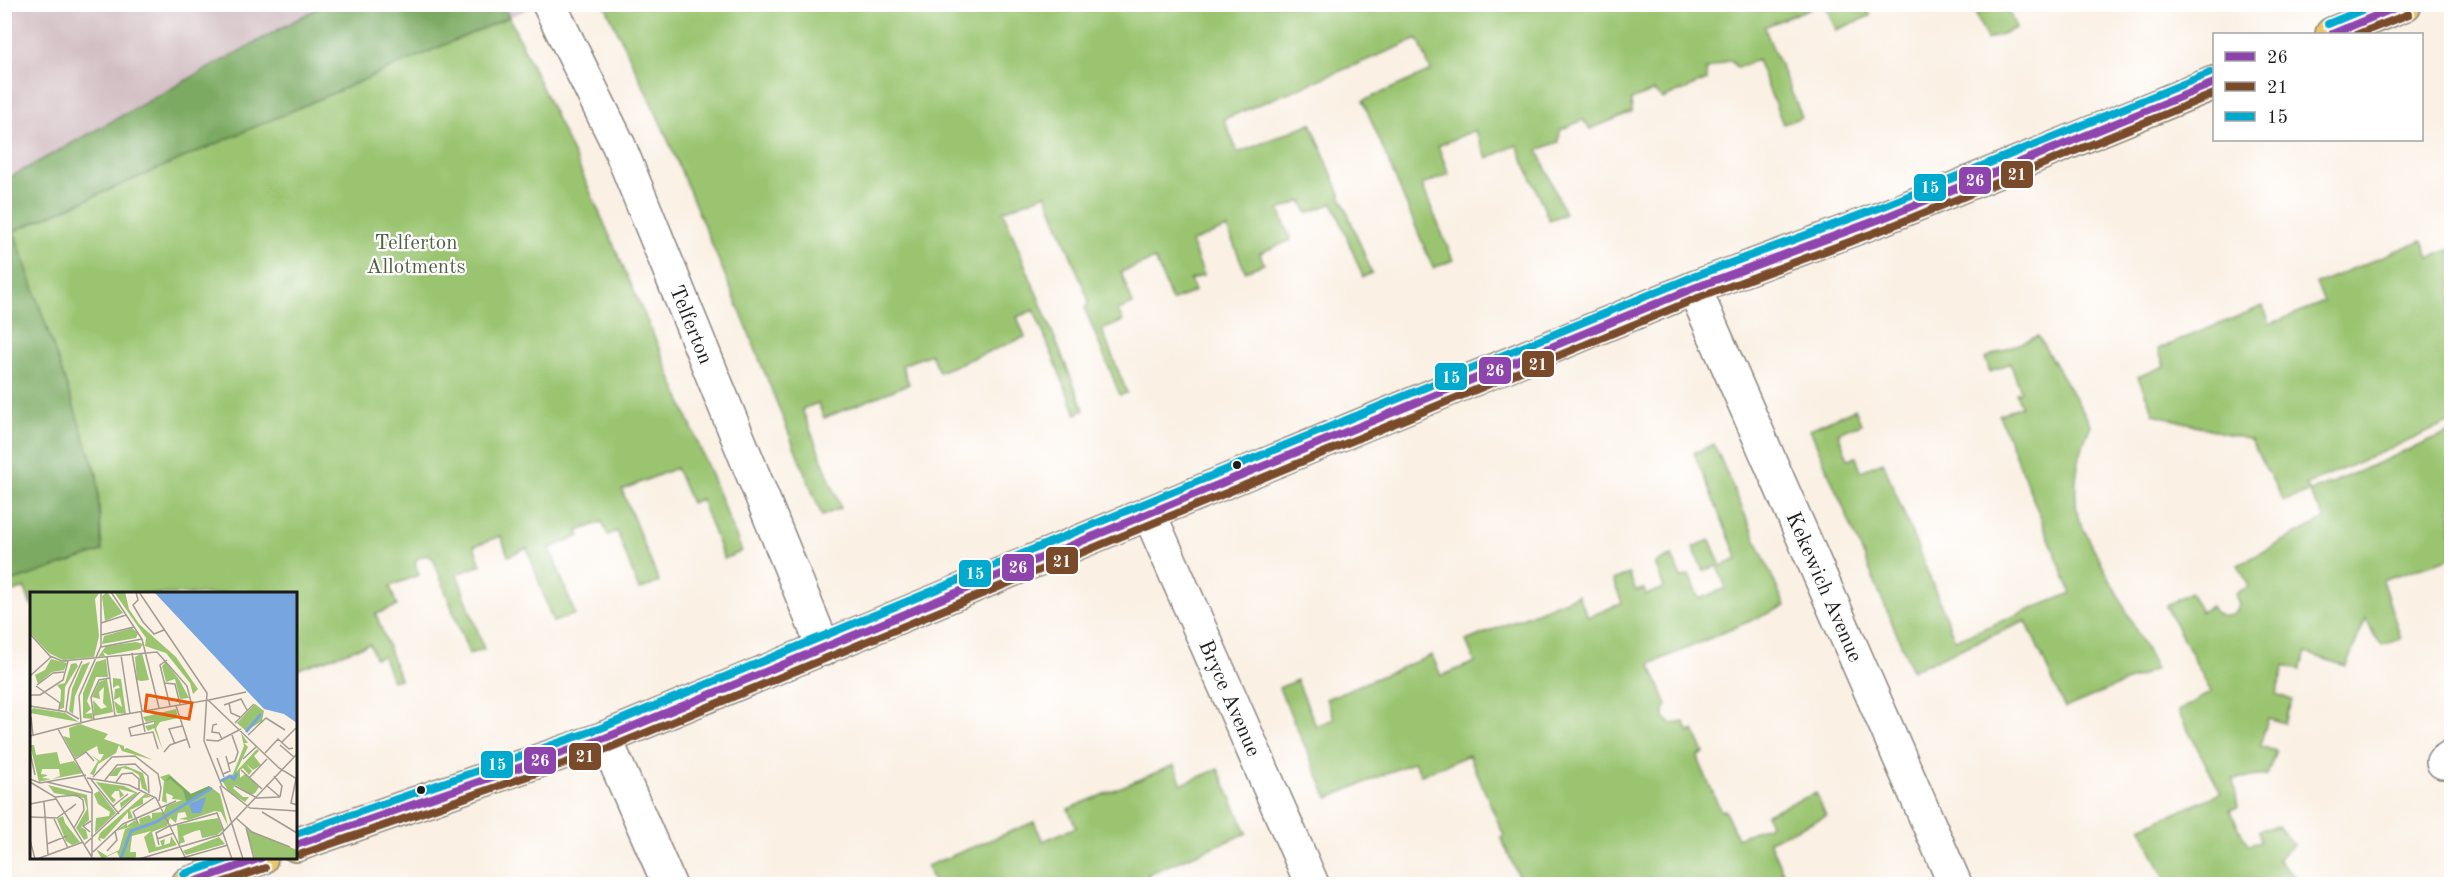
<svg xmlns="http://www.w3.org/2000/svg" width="2456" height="889" font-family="'Old Standard TT',serif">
<rect width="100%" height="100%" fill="#fff"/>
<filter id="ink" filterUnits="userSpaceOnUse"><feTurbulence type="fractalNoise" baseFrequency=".0167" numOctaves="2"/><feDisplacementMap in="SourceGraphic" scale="12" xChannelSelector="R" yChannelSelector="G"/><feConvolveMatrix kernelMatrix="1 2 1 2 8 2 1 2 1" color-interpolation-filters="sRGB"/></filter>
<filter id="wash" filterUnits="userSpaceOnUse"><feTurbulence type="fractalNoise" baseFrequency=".008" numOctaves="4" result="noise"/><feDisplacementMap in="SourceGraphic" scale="24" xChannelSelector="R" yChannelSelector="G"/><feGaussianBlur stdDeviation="1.35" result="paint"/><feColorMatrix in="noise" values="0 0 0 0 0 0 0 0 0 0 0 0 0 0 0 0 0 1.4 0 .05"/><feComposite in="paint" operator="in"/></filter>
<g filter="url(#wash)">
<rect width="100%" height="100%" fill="#faf0e3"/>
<path fill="#d2bec2" d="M526,4L528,9L5,235L4,5Z"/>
<path fill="#9ac470" stroke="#5b7046" stroke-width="1.5" d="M605,5H1818L1764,27L1802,117L1783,124L1757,60L1737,68L1730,60L1706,70L1707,80L1662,99L1654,91L1631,100L1632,112L1590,129L1583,120L1560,130L1559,142L1538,150L1565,214L1549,220L1517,145L1487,158L1475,130L1438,146L1449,174L1422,185L1453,260L1433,268L1363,101L1431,71L1418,39L1224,119L1238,153L1311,123L1372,273L1363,277L1333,203L1307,213L1302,201L1279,210L1291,240L1260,253L1264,264L1245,271L1227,228L1191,242L1204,275L1190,280L1195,291L1172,301L1155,259L1121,272L1133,304L1118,310L1123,321L1102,330L1127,393L1120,395L1085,309L1089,301L1046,194L1003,211L1084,410L1076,414L1034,310L1017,317L1025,337L939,372L931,354L902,365L909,384L824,418L818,403L802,409L841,508L822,516L742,316L662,126Z
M1825,5H1869L1870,16L1836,30Z
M1972,5H2006L2016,28L1987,40Z
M509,17L577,162L660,350L742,551L724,559L701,499L691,503L676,468L622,490L659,582L639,590L617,531L608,535L602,522L578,531L580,536L550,548L575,614L553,622L527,548L508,556L501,536L474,546L481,565L457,574L484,649L469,654L433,558L426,555L418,558L415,564L419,575L390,586L397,606L376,614L400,679L392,681L383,656L375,658L370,644L296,670V594H32L31,606L25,588L5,595L4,584L101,551L5,235Z
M2422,240L2429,258L2451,249V422L2306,485L2310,492L2451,432V558L2382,580L2401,639L2382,645L2374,635L2366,618L2346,666L2306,653L2300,670L2284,666L2276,694L2292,700L2284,723L2268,718L2260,746L2276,751L2267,775L2233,779L2238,807L2230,810L2248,845L2260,842L2259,830L2278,826L2293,845L2278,859L2301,884H2167L2141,828L2221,793L2178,711L2211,692L2166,606L2190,592L2201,612L2211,606C2216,616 2223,619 2233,614L2239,605L2235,594L2249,586L2238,565L2325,519L2309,492L2284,501L2250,440L2154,414L2138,377L2164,366L2158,349L2263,306L2270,324L2324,302L2316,284Z
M2038,336L2091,425C2078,454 2072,486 2078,518L2156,669L2065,708L2026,621L1912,670L1810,429L1855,409L1861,424L1838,433L1848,459L1856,457L1861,471L1883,462L1955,640L2071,593L1999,415L2021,406L2016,393L2021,391L2010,363L1990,372L1985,358Z
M1714,444L1785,606L1650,664L1667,705L1664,710V718L1672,724L1684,722L1689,733L1694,730L1704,753L1698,756L1700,763L1721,811L1725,810L1737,838L1770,825L1766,814L1816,793L1826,816L1769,841L1788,884H1546L1544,879L1532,884H1522L1501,838L1504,836L1469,755L1421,775L1414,762L1328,798L1279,688L1297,680L1316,726L1334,719L1326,699L1432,655L1441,676L1475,662L1466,641L1578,595L1588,617L1622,603L1613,580L1629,574L1636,591L1644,589L1646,595L1664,588L1655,563L1672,556L1681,578L1689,575L1699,599L1726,588L1717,566L1703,571L1693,547L1710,540L1721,566L1738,559L1694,453Z
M1174,765L1182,784L1218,769L1247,833L1148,874L1152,884H934L927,866L1034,822L1043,841L1076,827L1068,809Z"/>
<path fill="#7baa62" stroke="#4c633f" stroke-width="1.5" d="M323,5H502L509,17L14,231L97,475L102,551L5,584V180Z"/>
</g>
<g filter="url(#ink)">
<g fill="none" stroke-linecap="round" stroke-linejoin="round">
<g stroke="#8b8680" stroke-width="36">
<g id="minor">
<path id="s1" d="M549,4L619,146L824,649"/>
<path id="s2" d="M1694,288L1955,884"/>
<path id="s3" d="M1149,513L1312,884"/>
<path d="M605,738L669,884"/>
<path d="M2443,762L2452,756"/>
</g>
</g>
<g stroke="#8b8680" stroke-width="36">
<path id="primary" d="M2332,34L2405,4
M296,845L605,738L1694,288L1883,218L2214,83
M188,884L261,858"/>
</g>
<use href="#minor" stroke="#fff" stroke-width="33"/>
<use href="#primary" stroke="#e9c769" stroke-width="33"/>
<g stroke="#fff" stroke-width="12">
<path id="bus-1" d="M2332,34L2404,4
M296,845L605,738L1694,288L1883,218L2214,83
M188,884L261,858"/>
</g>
<g stroke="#fff" stroke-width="12">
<path id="bus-2" d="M2358,34L2409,14
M299,855L609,748L1698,298L1887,228L2214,94
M218,884L265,868"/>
</g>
<g stroke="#fff" stroke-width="12">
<path id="bus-3" d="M2328,24L2376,4
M296,834L601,728L1690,278L1879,208L2210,73
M184,874L231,858"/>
</g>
<use href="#bus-1" stroke="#8e44ad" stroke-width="8"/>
<use href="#bus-2" stroke="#7a4b2a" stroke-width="8"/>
<use href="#bus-3" stroke="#00a9ce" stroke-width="8"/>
</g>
</g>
<g fill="#1c1c1c" stroke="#fff" stroke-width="2">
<circle cx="1237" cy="465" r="5"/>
<circle cx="421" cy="790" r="5"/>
</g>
<g text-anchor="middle" stroke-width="4.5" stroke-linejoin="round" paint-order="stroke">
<g font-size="21" fill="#4e5f3e" stroke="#fff">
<text x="416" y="249">Telferton<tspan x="416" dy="24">Allotments</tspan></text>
</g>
<g font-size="21" fill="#1c1c1c" stroke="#fff">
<text dy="7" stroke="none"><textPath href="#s1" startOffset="351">Telferton</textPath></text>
<text dy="7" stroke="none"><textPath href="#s2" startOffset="326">Kekewich Avenue</textPath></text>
<text dy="7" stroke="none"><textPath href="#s3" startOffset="202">Bryce Avenue</textPath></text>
</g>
</g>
<g transform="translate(30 592)">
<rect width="267" height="267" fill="#faf0e3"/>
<path d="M0,0H70L65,7L69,44L64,65L33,68L19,61L0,41ZM77,0L93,21L75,29L72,4ZM84,0H95L99,17L109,32L146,65L168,97L163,102L160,91L136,61L115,54L116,46ZM102,36L108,41L106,46L72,52L74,44ZM106,50L113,52L110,57L78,63L73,60L75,64L68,65L76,54ZM112,61L119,88L111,89L107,88L105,65ZM21,67L37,71L34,78L22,80L8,92L5,83L15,78ZM76,67L78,85H66L57,109L61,117L55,122L62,121L63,127L53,126V101L66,70ZM60,70L45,104L43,122L47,125L39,119L42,97L52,73ZM136,70L150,89L159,106L150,107L145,87L136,90L132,74ZM46,71L48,74L35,95L34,116L30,117L31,98L27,93L35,91L41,72ZM83,86L91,87L96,122L87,121L84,109L92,115L90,105L84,108L85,97L90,96L88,93L83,96ZM77,87L83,120L64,124L63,108L71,117L77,115L73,111L74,95L69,100L70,107L62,105L69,90ZM225,112L234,119L232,129L216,139L207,131ZM3,116L35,121L49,130L0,121ZM146,117L148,126L130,130L126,136L133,159L124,136L118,139L115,134L124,132V128L116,130L113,125ZM50,132L78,142L74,147L94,154V157L97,156L123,168L92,159L89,153L86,161L68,172L64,183L60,182L68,169L61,163L70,169L74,162H69L67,154L45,166L33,144L40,146L39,136ZM211,141L218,151H214L218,155L206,180L227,157L229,159L224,164L231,173L223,178L216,172L222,179L219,183L213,176L210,178V186L215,182L229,195L225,201L221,203L206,193L203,196L213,205H219L215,210L199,200L191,187L203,182L214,154ZM0,153H4L6,163L27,160L30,172L44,169L53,181L22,187L30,184L29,177H12L11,182L18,183L12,186L21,187L9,190ZM96,174L113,181L118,200L112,196L109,183L101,178L92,176L87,184H79L86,176ZM139,182L161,202L179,194L190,202L198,234L191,220L185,219L159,228L149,227L157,225L155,220L148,221L146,231L140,226L137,234L122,240L126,255L132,254L130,249L135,247L134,253L140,251L141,244L147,253L119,261L114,245L121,239L102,244L100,260H106V265L103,267H90L87,260L72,267L66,257L77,264L89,258L95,237L103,234L86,239L97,231V234L105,228L110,232L109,227L119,223L122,227V221L134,220L136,214L152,208L142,207L143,204L136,201L137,211L132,209L134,189L130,185ZM66,190L94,194L108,201L91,216L90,211L105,201L89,197L94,203L90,206L89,199H85L81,204L86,208L83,211ZM18,193L57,203L59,228L51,235L56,238L58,246L54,248L46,236L57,217L54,206L24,201ZM69,199L86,221L65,241L66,226L79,224L80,220L68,212L64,202ZM115,202L121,205L113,206V212L100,218L103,226L98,227V220L74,247L70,246L71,250L68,247L70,241ZM33,224L35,231L50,250L42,253L36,249L27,227ZM188,226L193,238L187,243L172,246L170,238L165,239L153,244L155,250L149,252L147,233ZM216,237L267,258V267H225ZM189,245L195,252L156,263L153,259Z" fill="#9ac470"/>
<path d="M140,184L161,202L179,194L182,197L157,211L153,198L140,187L135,189Z" fill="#7baa62"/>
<path d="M124,0H267V131L254,122L234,117ZM176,205L171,221H162L159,212Z" fill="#76a5df"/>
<path fill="none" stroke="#76a5df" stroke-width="3" d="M216,140L231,122M191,189L200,184L204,187L207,181M91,266L101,239L126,230L182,196"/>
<path fill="none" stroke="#a19b93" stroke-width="1.5" d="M81,0L112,47L129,116M106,0L108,8L103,13L113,30L124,42L134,38M109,0L177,101L174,149L192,194L220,216L267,219M71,31L96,23M0,42L20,64L32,69L127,60L157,94L161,110M71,43L104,35M71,55L112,47M102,61L112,119M91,63L100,122M77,65L85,124M137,68L130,73L140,114M0,84L21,65M134,91L145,92L150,112M7,93L23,81L34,80M6,94L30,111L29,118M0,103H10L33,88L38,69M179,108L216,100M199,111L201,121L210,125M194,113L211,107L217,118M0,114L37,120L49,127M146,114L160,156M36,119L39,97L52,69M111,120L115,140M1,125L3,143M64,128L61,105L69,88L80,86M124,129L99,136L101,144L123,140L128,157M51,131L49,104L71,54V0M205,131L224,112M187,132L183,133L182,140L189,141L192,147M28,137L62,198V264M218,143L236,126L255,138M0,144L62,128L178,108L249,176L267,187M176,148L188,149L211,137M252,150L266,136M145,152L139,137L152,134M250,153L264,165M0,160L5,183M134,160L140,153L157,147M235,161L248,147L259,157L263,156M187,166L194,185M213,167L227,154M44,168L56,160L64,169M198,172L205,169L208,160L202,143M211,178L232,197M193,182L200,179L196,164M244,184L252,194L250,205M63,185L82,165L105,164L128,182L131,196L129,209M57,186L99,193L126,206L156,267M60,186L89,222M219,186L237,167M0,187L10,191L56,183M266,187L261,211L267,213M75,188L87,173L105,172L118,184L119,201M0,190L25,205L63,267M17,190L63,201M86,190L92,182L102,181L109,187V197M236,193L250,205M190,194L213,267M205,194L227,206L250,205M25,205L46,203L53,208L54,218L44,236M14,210L18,263M0,212L26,207M83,214L98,202M232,220L267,241M0,225L27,226L46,212L40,217M206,226L222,240L260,255M24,227L38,256M108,231L103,220L125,205M141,234L187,221L194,239M216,235L224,267M60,240L53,234L61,229M193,241L202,267M127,247L144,241M0,248L5,267M17,252L37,244M55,252L112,198M129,253L126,241L141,233M77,259L87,248L85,239M63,260L93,232L146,209M7,267L53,250M109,267L190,243L267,162M149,267L198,253"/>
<path fill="#e8590c" fill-opacity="0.15" stroke="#e8590c" stroke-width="3" d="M117,103L162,111L159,127L115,119Z"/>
<rect width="267" height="267" fill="none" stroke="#1c1c1c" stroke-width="3"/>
</g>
<g stroke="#fff" stroke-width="2">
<rect x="2000" y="160" width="34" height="29" rx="6" fill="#7a4b2a"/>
<rect x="1958" y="166" width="34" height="29" rx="6" fill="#8e44ad"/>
<rect x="1913" y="173" width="34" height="29" rx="6" fill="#00a9ce"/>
<rect x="1521" y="350" width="34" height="28" rx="6" fill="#7a4b2a"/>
<rect x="1478" y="356" width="34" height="29" rx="6" fill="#8e44ad"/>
<rect x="1434" y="362" width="34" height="29" rx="6" fill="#00a9ce"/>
<rect x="1045" y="546" width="34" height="29" rx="6" fill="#7a4b2a"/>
<rect x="1001" y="553" width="34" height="29" rx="6" fill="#8e44ad"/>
<rect x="958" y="559" width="34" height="29" rx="6" fill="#00a9ce"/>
<rect x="568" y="742" width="34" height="29" rx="6" fill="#7a4b2a"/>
<rect x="523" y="746" width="34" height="29" rx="6" fill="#8e44ad"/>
<rect x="480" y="750" width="34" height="29" rx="6" fill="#00a9ce"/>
</g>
<g font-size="16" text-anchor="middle" font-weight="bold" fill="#fff">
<text x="2017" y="180">21</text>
<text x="1975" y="186">26</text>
<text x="1930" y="193">15</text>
<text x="1538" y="370">21</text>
<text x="1495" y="376">26</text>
<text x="1451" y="383">15</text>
<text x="1062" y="567">21</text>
<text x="1018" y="573">26</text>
<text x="975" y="579">15</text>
<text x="585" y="762">21</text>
<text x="540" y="766">26</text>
<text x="497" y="770">15</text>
</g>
<rect width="2456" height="889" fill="none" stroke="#fff" stroke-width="24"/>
<rect x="2213" y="33" width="210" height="108" fill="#ffffff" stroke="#a4a4a4" stroke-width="1.5"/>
<rect x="2225" y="52" width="30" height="9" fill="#8e44ad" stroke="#a4a4a4" stroke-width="1.5"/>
<text x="2267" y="63" font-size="18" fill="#1c1c1c">26</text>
<rect x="2225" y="82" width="30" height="9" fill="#7a4b2a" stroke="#a4a4a4" stroke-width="1.5"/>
<text x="2267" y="93" font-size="18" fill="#1c1c1c">21</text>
<rect x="2225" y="112" width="30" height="9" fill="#00a9ce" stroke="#a4a4a4" stroke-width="1.5"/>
<text x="2267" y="123" font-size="18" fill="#1c1c1c">15</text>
</svg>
